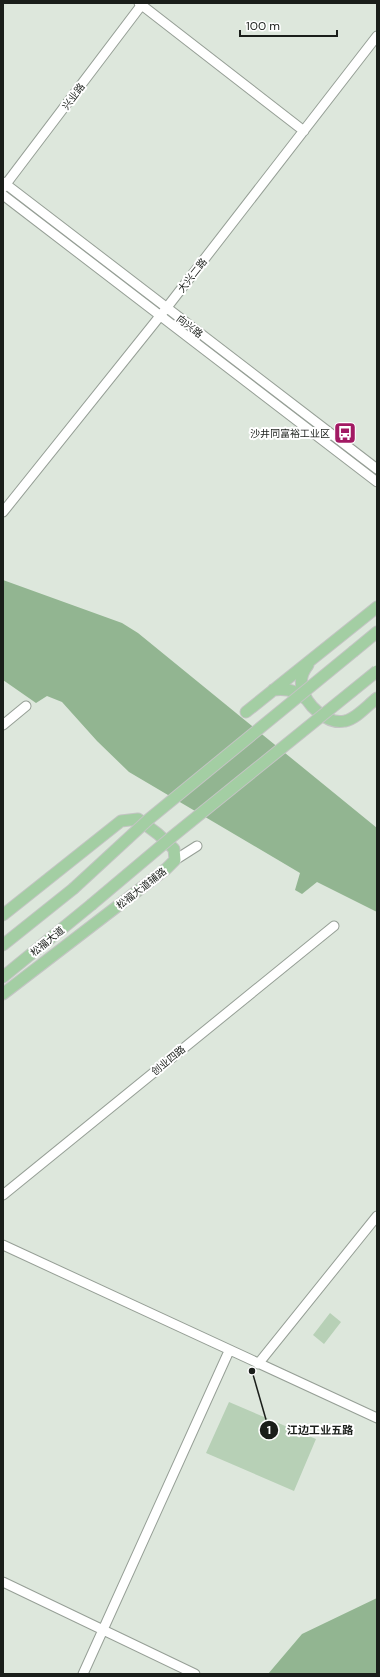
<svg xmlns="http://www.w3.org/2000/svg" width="380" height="1677" font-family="'DM Sans','Noto Sans SC',sans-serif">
<rect width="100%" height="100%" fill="#dde7dc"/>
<path fill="#b7d0b6" d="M330,1313L341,1322L324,1344L313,1335Z
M229,1402L316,1439L294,1491L206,1453Z"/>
<path fill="#92b591" d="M3,580L122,623L138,633L377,828V912L317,882L302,894L295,890L300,873L129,772L97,741L62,702L47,696L36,703L3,680Z
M377,1598V1674H268L302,1634Z"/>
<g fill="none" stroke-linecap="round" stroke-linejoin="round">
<g stroke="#969f96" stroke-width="11">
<path id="minor" d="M139,3L304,131
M3,182L377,469
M3,188L143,3
M3,195L377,482
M3,512L168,306L377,36
M3,725L26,706
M175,860L197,846
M3,1195L334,926
M3,1245L377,1418
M258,1364L377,1216
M3,1582L195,1674
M83,1674L229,1351"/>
</g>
<g stroke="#c3c4c3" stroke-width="13">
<path id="major" d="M354,651L377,632
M308,665C303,671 300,679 302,688C306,705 327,725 345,721C356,719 368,705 377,698
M273,690C286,688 297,690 307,700
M246,712L377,607
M3,915L121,821L138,819L158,834L174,849L175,860L166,869L3,994
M3,945L73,889
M3,977L91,905"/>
</g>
<use href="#minor" stroke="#fff" stroke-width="9"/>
<use href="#major" stroke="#a3cea3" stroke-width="11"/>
<g stroke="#c3c4c3" stroke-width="13" stroke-linecap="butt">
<path id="major-bridge" d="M73,889L149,819L354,651
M91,905L173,836L377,671"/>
</g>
<use href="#major-bridge" stroke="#a3cea3" stroke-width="11"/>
</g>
<defs>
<g id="bus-square" transform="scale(1.15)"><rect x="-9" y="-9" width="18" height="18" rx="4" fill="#a21963" stroke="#fff"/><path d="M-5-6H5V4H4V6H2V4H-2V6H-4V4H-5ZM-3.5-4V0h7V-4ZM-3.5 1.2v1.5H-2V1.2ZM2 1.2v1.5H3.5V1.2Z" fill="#fff"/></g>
</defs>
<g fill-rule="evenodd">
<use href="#bus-square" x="345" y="433"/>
</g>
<g text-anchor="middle" stroke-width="4" stroke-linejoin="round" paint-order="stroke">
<g font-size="10" fill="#1a1e1a" stroke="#fff">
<text transform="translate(73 96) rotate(-53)" y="4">兴业路</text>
<text transform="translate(192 275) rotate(-52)" y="4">大兴二路</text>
<text transform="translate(190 326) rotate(38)" y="4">向兴路</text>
<text transform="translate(141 888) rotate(-38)" y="4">松福大道辅路</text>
<text transform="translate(47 941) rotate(-39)" y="4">松福大道</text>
<text transform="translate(168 1060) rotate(-39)" y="4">创业四路</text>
</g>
<g font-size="10" fill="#1a1e1a" stroke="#fff" text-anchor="end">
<text x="330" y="437">沙井同富裕工业区</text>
</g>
</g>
<path fill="none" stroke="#1a1e1a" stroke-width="1.5" d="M252 1371L269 1430"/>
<g fill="#1a1e1a" stroke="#fff" stroke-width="1.5">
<circle cx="252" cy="1371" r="4"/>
<circle cx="269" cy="1430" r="10"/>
</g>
<g font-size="12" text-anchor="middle" font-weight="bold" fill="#fff">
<text x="269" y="1434">1</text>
</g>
<g font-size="11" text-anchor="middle" font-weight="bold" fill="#1a1e1a" stroke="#fff" stroke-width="4" stroke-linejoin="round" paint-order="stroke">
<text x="320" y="1434">江边工业五路</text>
</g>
<rect width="380" height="1677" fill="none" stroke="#1a1e1a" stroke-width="8"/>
<path d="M240 30v6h97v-6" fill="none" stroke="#1a1e1a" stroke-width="2"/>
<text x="246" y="30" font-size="12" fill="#1a1e1a" stroke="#ffffff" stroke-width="3" paint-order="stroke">100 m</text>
</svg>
